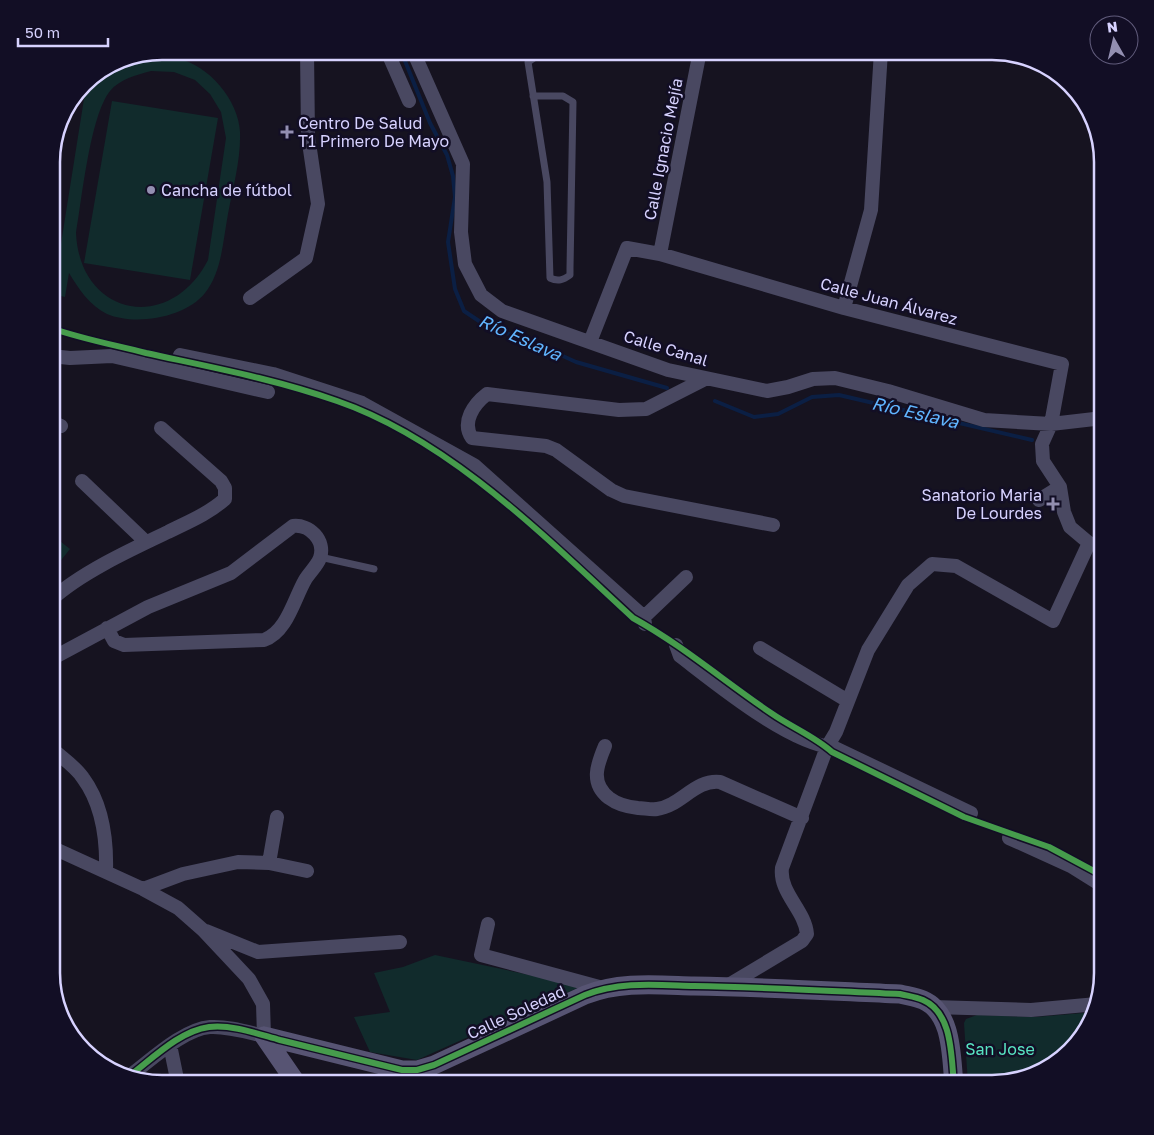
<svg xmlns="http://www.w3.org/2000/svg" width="1154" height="1135" font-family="'Golos Text',sans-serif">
<rect width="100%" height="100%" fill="#161320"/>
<path fill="#112b2c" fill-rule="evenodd" d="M147,58C157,58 168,57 178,59C208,64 239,101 240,132C241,159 233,187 228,214C223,240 222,272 205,293C185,318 135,326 107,314C90,306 78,288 69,273L65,297L53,294L87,80L91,78L104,79L120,67ZM151,71L174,72L195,80L210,94L221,112L226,138L208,260C170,334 80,317 76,233C82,199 90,116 110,91C120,79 136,75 151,71Z
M112,101L218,118L190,280L84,263Z
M51,534L70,549L58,564L51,559Z
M435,955L582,986L417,1060L370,1052L354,1017L390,1012L374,973L403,967Z
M1095,1012L1065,1056L1034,1075L993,1084H968L964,1023L966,1019L977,1015L1036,1017Z"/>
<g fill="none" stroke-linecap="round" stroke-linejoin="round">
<path stroke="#0b1f44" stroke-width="4" d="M401,51L430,123L447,155L453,176L455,197L448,242L455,289L464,311L488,327L530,341L576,362L667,388
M715,401L754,417L778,414L812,397L839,395L1032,440"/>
<path stroke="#494861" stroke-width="7" d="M533,96H563L573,102L570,268V275C563,280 558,282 550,278L547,182L528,62L544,51
M320,557L374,569"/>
<path stroke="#494861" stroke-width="14" d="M387,51L409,101
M413,51L463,164L461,232L465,264L481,295L502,311L668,370L767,391L788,387L813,379L835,378L888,391L984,420L1051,424L1103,418
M153,53L186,51
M660,254L700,51
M250,298L306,258L318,204L308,136L307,51
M844,308L871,210L881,51
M590,342L627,248L660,254L844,308L1062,364L1051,424L1042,444L1043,461L1060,487L1064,512L1070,527L1089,543L1103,546
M180,355L273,374L362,403L474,465L644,617L645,624
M51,356L70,358L112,356L268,392
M705,379L646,409L619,410L487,394C474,404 461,422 472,438L546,446L556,450L611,490L624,496L773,525
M51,422L61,426
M82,481L146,542
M1039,500L1060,487
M51,600C80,573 132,549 168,532C188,522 208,514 225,499V488L221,481L161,428
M644,617L686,577
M676,645L680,656C718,685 788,743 835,748L971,813
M760,648L848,701
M51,659L148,607L231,573L293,526C309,524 326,540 320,558C317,566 309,573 305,580C294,599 287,632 264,640L124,645L114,641L107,628
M605,746C597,765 590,783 609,798C617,804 627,807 638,808C644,808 651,810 657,809C681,806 695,779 720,782L802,818
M51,748C62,758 75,766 83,778C103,805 107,839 106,872
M1009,838L1071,866L1103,886
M51,847L143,889L178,908L203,930L249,979L263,1004L264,1036C247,1032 228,1026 210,1027C183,1029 150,1061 128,1077
M269,863L307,871
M143,889L183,874L238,862L269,863L277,817
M488,924L481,955L603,988
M206,931L258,952L400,942
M727,986L802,941L807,934C805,910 779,893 782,868L827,747L836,732L868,650L908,585L932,564L956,566L1053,621L1089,543
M933,1007L1031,1010L1097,1004
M170,1045L178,1084"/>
<path stroke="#575473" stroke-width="19" d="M264,1036L402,1070H417L434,1065L585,995C620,981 657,985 694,986C763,987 832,991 900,994C908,996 916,997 923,1000C953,1013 951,1057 954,1084
M264,1036L297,1084"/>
<g stroke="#120e25" stroke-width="9">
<path id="cycleway" d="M51,328C82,339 115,345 146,353C210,367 275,379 337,401C450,440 546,538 633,618C682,645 725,682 771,713C791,727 814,736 832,752L964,817L1049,847L1103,876
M128,1077C151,1060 179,1031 209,1027C231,1024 258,1034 280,1040C321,1050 362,1060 402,1070H417L434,1065L585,995C620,981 657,985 694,986C763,987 832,991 900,994C908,996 916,997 923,1000C953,1013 951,1057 954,1084"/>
</g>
<use href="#cycleway" stroke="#469c4c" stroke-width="6"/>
</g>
<g fill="#938fb1" stroke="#120e25" stroke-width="2">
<path d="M284.5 124.5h5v5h5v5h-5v5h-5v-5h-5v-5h5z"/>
<circle cx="151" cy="190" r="5"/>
<path d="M1050.5 496.5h5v5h5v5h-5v5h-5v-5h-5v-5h5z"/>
</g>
<g text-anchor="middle" stroke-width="5" stroke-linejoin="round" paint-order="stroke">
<g font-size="16" fill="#d7d2ff" stroke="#120e25" text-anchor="start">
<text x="298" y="129">Centro De Salud<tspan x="298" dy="18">T1 Primero De Mayo</tspan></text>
<text x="161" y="196">Cancha de fútbol</text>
<text x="1042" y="501" text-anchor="end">Sanatorio Maria<tspan x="1042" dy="18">De Lourdes</tspan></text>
</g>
<g font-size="16" fill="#d7d2ff" stroke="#120e25">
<text transform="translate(663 149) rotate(-79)" y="6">Calle Ignacio Mejía</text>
<text transform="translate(889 301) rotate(15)" y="6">Calle Juan Álvarez</text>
<text transform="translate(666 348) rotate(17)" y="6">Calle Canal</text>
<text transform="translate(516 1012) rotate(-25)" y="6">Calle Soledad</text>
</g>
<g font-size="16" fill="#58e4c2" stroke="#120e25">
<text x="1000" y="1055">San Jose</text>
</g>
<g font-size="18" font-style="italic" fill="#60b5ff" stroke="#120e25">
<text transform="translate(520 338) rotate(24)" y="6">Río Eslava</text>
<text transform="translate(915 413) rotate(13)" y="6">Río Eslava</text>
</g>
</g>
<path d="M0 0H1154V1135H0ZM162 60H992A102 102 0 0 1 1094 162V973A102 102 0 0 1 992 1075H162A102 102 0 0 1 60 973V162A102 102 0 0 1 162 60Z" fill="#120e25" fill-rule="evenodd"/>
<path fill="none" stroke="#d7d2ff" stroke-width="2.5" d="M162 60H992A102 102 0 0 1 1094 162V973A102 102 0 0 1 992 1075H162A102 102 0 0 1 60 973V162A102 102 0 0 1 162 60Z"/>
<g transform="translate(1114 40) rotate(352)"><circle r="24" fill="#120e25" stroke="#615c7c"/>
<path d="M0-4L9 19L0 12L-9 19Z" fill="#938fb1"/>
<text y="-8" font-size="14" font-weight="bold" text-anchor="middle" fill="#d7d2ff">N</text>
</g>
<path d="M18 38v8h90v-8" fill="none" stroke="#d7d2ff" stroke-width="2.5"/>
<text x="25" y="38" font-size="15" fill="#d7d2ff" stroke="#120e25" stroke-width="4" paint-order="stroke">50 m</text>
</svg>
